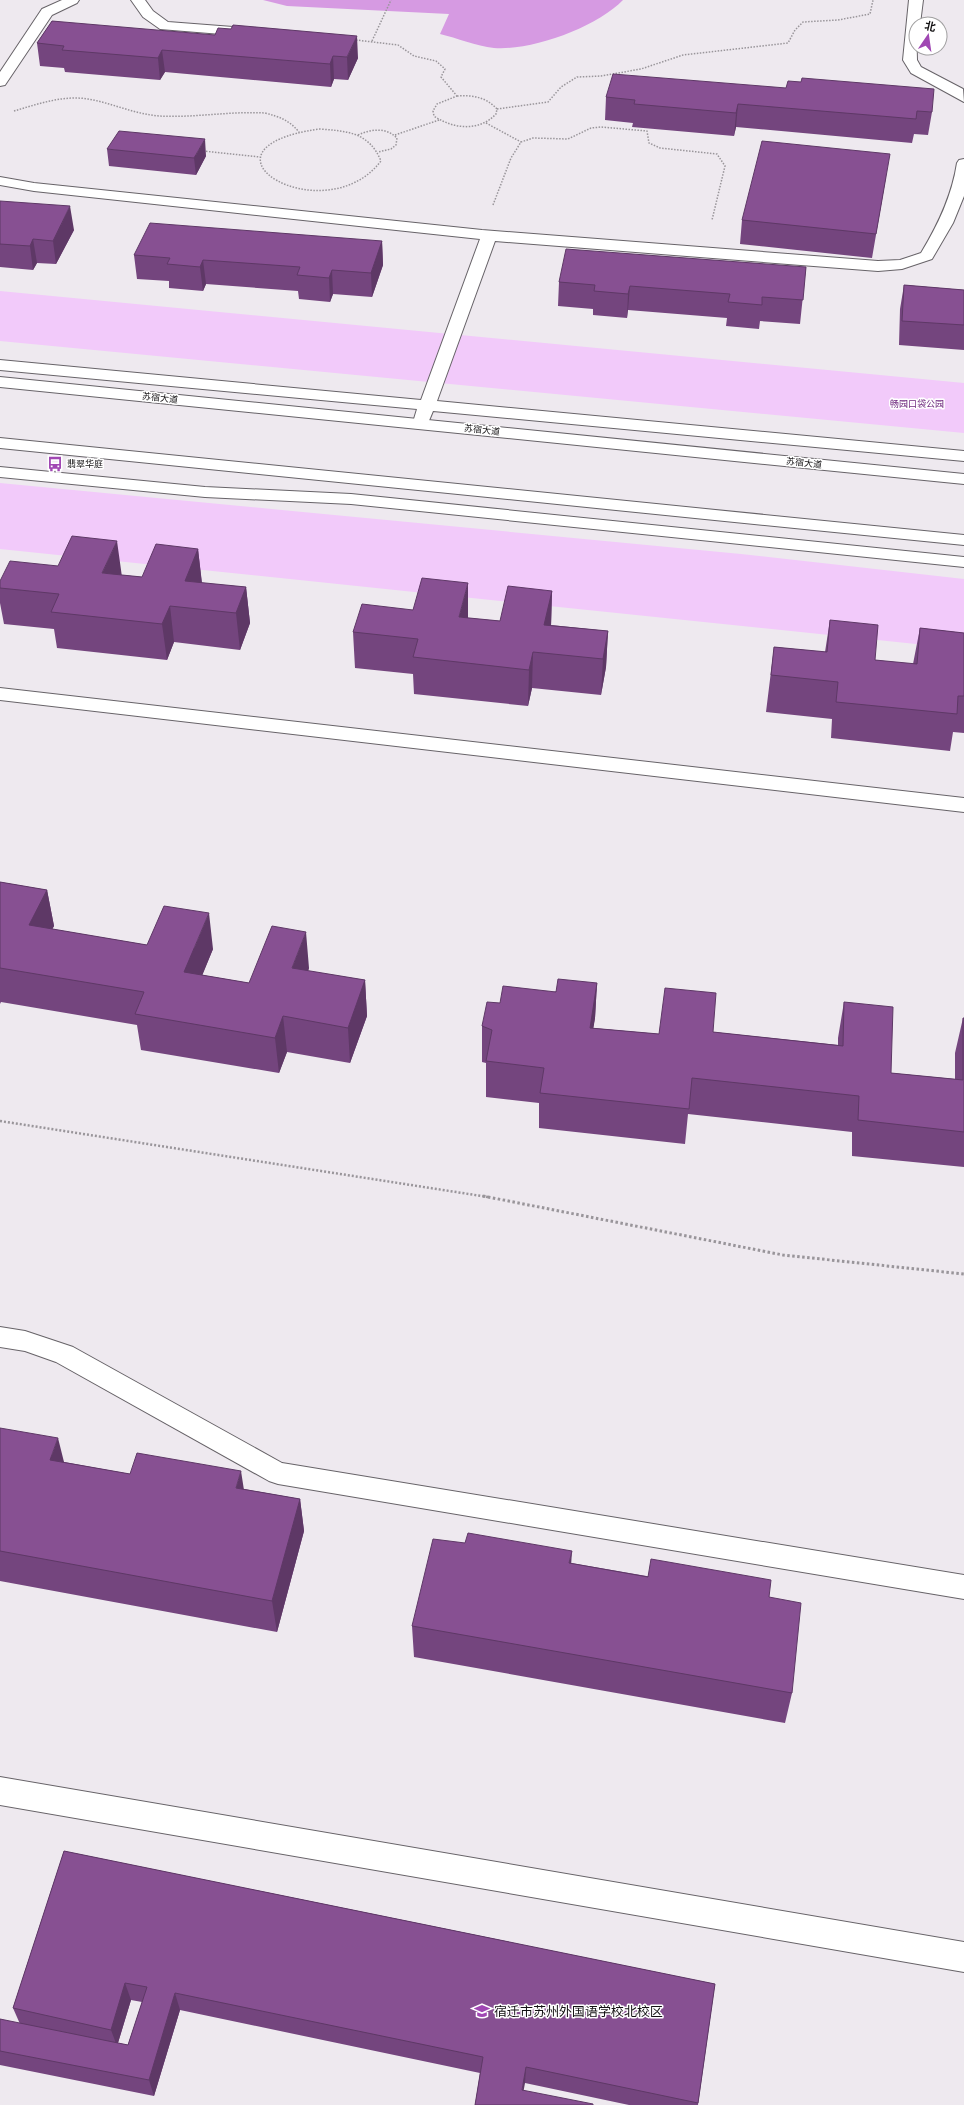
<svg xmlns="http://www.w3.org/2000/svg" width="964" height="2105" font-family="'Nunito Sans','Noto Sans SC',sans-serif">
<rect width="100%" height="100%" fill="#eee9ef"/>
<path fill="#f2cafa" d="M0,291L964,383V433L0,341Z
M0,483L741,554L964,579V649L0,549Z"/>
<path fill="#d69ae2" d="M263,0H623C597,27 532,51 494,48C476,46 457,38 440,34L449,14L287,6Z"/>
<g fill="none" stroke-linecap="round" stroke-linejoin="round">
<g stroke="#676368" stroke-width="2">
<path id="lane" d="M62,0H79L77,3L52,15L5,85L0,86V72L42,9Z
M131,0H145L153,11L168,22L246,28L253,32L246,36L160,29L143,17Z
M909,0H923L920,24H916L917,60L921,67L963,89L964,102L911,73L903,60Z
M964,159V196L953,223L932,259L902,269L878,271L495,241L437,401L964,451V461L433,411L428,423H416L414,419L417,409L0,370V360L421,400L480,239L34,191L0,185V177L34,183L482,230L878,261L900,260L921,253C938,225 952,196 957,163L959,160Z
M0,467L205,487L351,494L964,557V567L351,504L205,497L0,477Z
M0,688L964,798V812L0,700Z
M0,1327L25,1331L73,1347L282,1463L964,1575V1599L278,1484L269,1481L56,1362L25,1351L0,1347Z
M0,1777L964,1942V1972L0,1805Z"/>
</g>
<g stroke="#676368" stroke-width="2">
<path id="primary" d="M0,377L964,474V484L0,387Z
M0,438L964,535V545L0,448Z"/>
</g>
<path stroke="#99959a" stroke-width="1.5" stroke-dasharray="1.5 1.5" stroke-linecap="butt" d="M356,40L398,45L414,56L436,61L445,69L441,77L457,96
M372,41L391,0
M457,96C473,95 486,97 497,109L496,114C479,132 453,129 434,116L433,111L437,104Z
M497,109L548,102L561,87L577,77L601,76L641,69L683,55L788,43L795,30L803,22L838,20L870,14L873,0
M14,111C38,104 63,95 88,99C112,103 134,114 159,116C194,118 230,111 265,113C280,117 289,120 299,132
M486,123L521,142
M319,129C347,131 369,132 381,161C324,235 180,149 319,129Z
M358,135C371,129 386,127 397,138L396,145L391,149L378,152
M395,135L439,120
M203,151L260,157
M493,205L511,158L521,142L533,138L568,139L591,128L601,127L647,131L649,143L660,148L717,154L725,166L712,220"/>
<path stroke="#99959a" stroke-width="2.5" stroke-dasharray="2 2" stroke-linecap="butt" d="M0,1121L488,1197"/>
<path stroke="#99959a" stroke-width="3" stroke-dasharray="2.5 2.5" stroke-linecap="butt" d="M483,1196L783,1255L964,1274"/>
<use href="#lane" fill="#fff" fill-rule="evenodd"/>
<use href="#primary" fill="#fff" fill-rule="evenodd"/>
</g>
<path fill="#74457e" fill-rule="evenodd" d="M52,21L358,58L348,80L334,79L331,87L165,72L160,80L65,72L64,68L40,66L37,43Z
M786,88L932,112L928,135L914,134L912,143L736,127L734,136L632,127L633,123L605,120L606,97Z
M107,149L206,156L196,175L109,166Z
M886,177L872,258L740,244L742,220Z
M0,201L74,230L56,264L37,263L33,270L0,267Z
M382,241L383,265L372,297L333,294L330,302L299,299L298,291L206,284L203,291L169,288V281L137,279L134,255Z
M806,267L800,324L760,321L759,329L726,326L727,318L628,310L627,318L593,315V309L558,306L559,282Z
M904,285L964,290V350L899,345L900,309Z
M198,549L202,583L246,587L250,623L240,650L174,642L167,660L57,648L54,629L4,624L0,603V581L122,575L142,577Z
M552,591L551,625L608,631L606,667L601,695L532,688L528,706L414,694L413,674L355,668L353,632L468,618L500,621Z
M830,620L875,660L913,664L920,628L964,633V733L953,732L950,751L831,738L832,719L766,712L774,647L825,652Z
M0,882L47,890L54,926L52,929L147,945L213,949L202,975L249,983L309,968L308,971L365,980L367,1016L350,1063L287,1052L279,1073L141,1050L137,1025L1,1002L0,1004Z
M597,983L595,1018L593,1028L659,1034L713,1032L838,1045V1038L844,1002L891,1073L955,1079V1053L963,1018H964V1167L852,1156V1132L688,1114L685,1144L539,1128V1103L486,1097V1063L482,1062V1026L500,1003Z
M0,1428L64,1462L130,1474L244,1489L300,1499L304,1531L277,1632L0,1581Z
M571,1563L769,1597L792,1693L785,1723L414,1657L412,1626Z
M64,1851L715,1984L698,2105H629L525,2083L475,2105L480,2073L180,2010L154,2096L0,2065V2019L20,2024L13,2008ZM131,2000L142,2002L128,2045L118,2043Z"/>
<path fill="#5e3866" d="M357,36L358,58L348,80L347,57Z
M162,50L165,72L160,80L158,58Z
M333,56L334,79L331,87L330,64Z
M738,104L736,127L734,136L736,113Z
M205,139L206,156L196,175L194,158Z
M70,206L74,230L56,264L53,241Z
M33,239L37,263L33,270L30,246Z
M382,241L383,265L372,297L371,273Z
M203,260L206,284L203,291L200,267Z
M332,270L333,294L330,302L329,278Z
M630,286L628,310L627,318L628,294Z
M117,541L122,577L102,573Z
M198,549L202,585L185,581Z
M468,583V619L459,617Z
M246,587L250,623L240,650L236,613Z
M552,591L551,627L544,625Z
M170,606L174,642L167,660L162,624Z
M608,631L606,667L601,695L603,659Z
M533,652L532,688L528,706L529,670Z
M47,890L54,926L36,961L29,925Z
M209,913L213,949L189,1008L184,972Z
M306,932L309,968L296,1004L292,968Z
M365,980L367,1016L350,1063L348,1028Z
M597,983L595,1018L588,1063L590,1028Z
M283,1016L287,1052L279,1073L275,1038Z
M58,1438L66,1470L50,1460Z
M241,1471L246,1503L236,1488Z
M300,1499L304,1531L277,1632L272,1601Z
M572,1551L570,1582L569,1563Z
M125,1983L131,2000L117,2046L111,2030Z
M175,1993L180,2010L154,2096L149,2080Z
M526,2067L525,2083L521,2105L522,2090Z"/>
<path fill="#875092" stroke="#5e3866" d="M52,21L215,35L218,28L231,29L233,25L357,36L347,57L333,56L330,64L162,50L158,58L62,50L64,46L37,43Z
M613,74L786,88L788,81L801,82L802,78L934,89L932,112L917,111L916,119L738,104L736,113L634,104L635,100L606,97Z
M119,131L205,139L194,158L107,149Z
M762,141L890,154L876,234L742,220Z
M0,201L70,206L53,241L33,239L30,246L0,244Z
M150,223L382,241L371,273L332,270L329,278L297,275L300,267L203,260L200,267L167,264L170,258L134,255Z
M566,249L806,267L803,300L762,297V305L728,302L730,294L630,286L628,294L594,291L595,285L559,282Z
M904,285L964,290V325L902,321Z
M72,536L117,541L102,573L142,577L156,544L198,549L185,581L246,587L236,613L170,606L162,624L51,612L59,594L0,588V581L10,561L58,566Z
M422,578L468,583L459,617L500,621L508,586L552,591L544,625L608,631L603,659L533,652L529,670L413,657L418,639L353,632L362,604L413,610Z
M830,620L878,625L875,660L917,664L920,628L964,633V696H958L957,714L836,702L838,682L771,675L774,647L827,652Z
M0,882L47,890L29,925L147,945L164,906L209,913L184,972L249,983L272,926L306,932L292,968L365,980L348,1028L283,1016L275,1038L135,1014L144,992L0,968Z
M558,979L597,983L590,1028L659,1034L665,988L716,993L713,1032L843,1046L844,1002L893,1007L891,1073L963,1080V1018H964V1132L858,1120L859,1096L692,1078L689,1109L540,1093L544,1068L486,1061L492,1030L482,1026L487,1002L500,1003L503,986L556,992Z
M0,1428L58,1438L50,1460L130,1474L137,1453L241,1471L236,1488L300,1499L272,1601L0,1551Z
M468,1533L572,1551L569,1563L648,1577L651,1559L771,1580L769,1597L801,1603L792,1693L412,1626L433,1539L465,1543Z
M64,1851L715,1984L698,2103L526,2067L522,2090L593,2104V2105H475L483,2057L175,1993L149,2080L0,2051V2019L128,2045L147,1987L125,1983L111,2030L13,2008Z"/>
<defs>
<g id="bus-bare" transform="scale(1.2)"><path d="M-5-6H5V4H4V6H2V4H-2V6H-4V4H-5ZM-3.5-4V0h7V-4ZM-3.5 1.2v1.5H-2V1.2ZM2 1.2v1.5H3.5V1.2Z" fill="#a047b3" stroke="#fff" stroke-width="2.5" paint-order="stroke"/></g>
<g id="school-bare" transform="scale(1.2)"><path d="M0-5L7-2L0 1L-7-2ZM-4 1L0 2.5L4 1V4Q0 6-4 4Z" fill="#a047b3" stroke="#fff" stroke-width="2.5" paint-order="stroke"/></g>
</defs>
<g fill-rule="evenodd">
<use href="#bus-bare" x="55" y="464"/>
<use href="#school-bare" x="482" y="2011"/>
</g>
<g text-anchor="middle" stroke-width="3" stroke-linejoin="round" paint-order="stroke">
<g font-size="9" fill="#131113" stroke="#fff">
<text transform="translate(160 398) rotate(6)" y="3">苏宿大道</text>
<text transform="translate(482 430) rotate(6)" y="3">苏宿大道</text>
<text transform="translate(804 463) rotate(6)" y="3">苏宿大道</text>
</g>
<g font-size="9" fill="#6f297e" stroke="#fff">
<text x="917" y="407">畅园口袋公园</text>
</g>
<g font-size="9" fill="#131113" stroke="#fff" text-anchor="start">
<text x="67" y="467">翡翠华庭</text>
</g>
<g font-size="13" fill="#131113" stroke="#fff" text-anchor="start">
<text x="494" y="2016">宿迁市苏州外国语学校北校区</text>
</g>
</g>
<g transform="translate(928 36) rotate(13)"><circle r="19" fill="#ffffff" stroke="#a1a0a1"/>
<path d="M0-3L7 15L0 10L-7 15Z" fill="#a047b3"/>
<text y="-6" font-size="11" font-weight="bold" text-anchor="middle" fill="#131113">北</text>
</g>
</svg>
